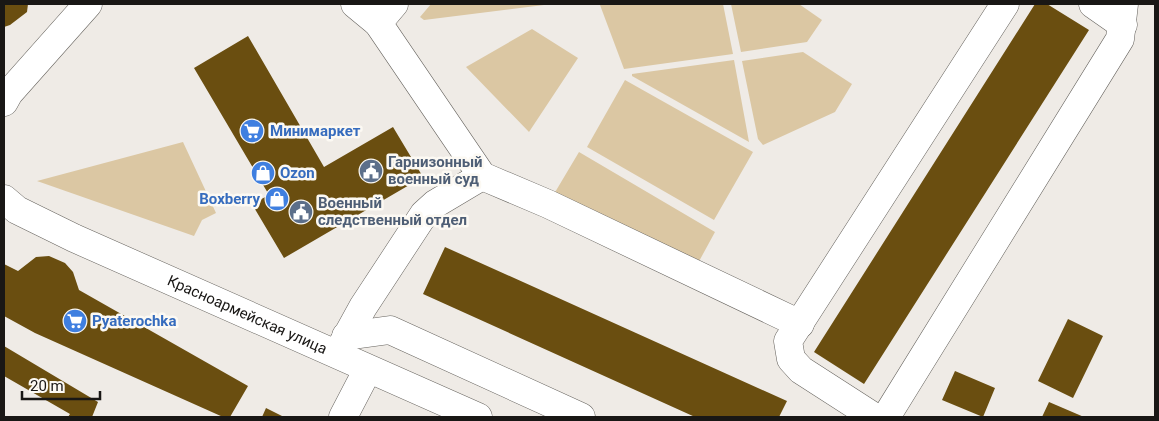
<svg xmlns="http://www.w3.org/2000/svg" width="1159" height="421" font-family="Roboto,sans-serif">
<rect width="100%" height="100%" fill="#efebe6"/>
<path fill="#dbc7a3" d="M431,4H552L424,20L420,17Z
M608,4H723L733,54L624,69L600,5Z
M731,4H799L822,20L807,42L741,52Z
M532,29L578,58L529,132L466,67Z
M803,52L852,84L835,112L763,145L758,139L742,61Z
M734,60L749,142L632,76V74Z
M625,80L753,152L714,220L587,147Z
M183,142L216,213L202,220L194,236L37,181Z
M579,152L715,232L697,265L551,199Z"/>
<path fill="#6a4e10" d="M4,4H28L27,12L10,25L4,27Z
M1035,4H1047L1089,30L864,384L814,352Z
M248,36L324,167L393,127L423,177L284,258L252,204L269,195L194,68Z
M445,247L787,401L779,417H695L423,294Z
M49,256L65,263L73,272L79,290L248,386L230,417H223L35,333L4,316V264L18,271L36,257Z
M1068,319L1103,336L1073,398L1038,381Z
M4,346L98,402L92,417H68L70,414L4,376Z
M955,371L995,388L983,417L942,400Z
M1049,402L1084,417H1042Z
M266,408L284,417H262Z"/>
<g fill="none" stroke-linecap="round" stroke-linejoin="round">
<g stroke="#66635e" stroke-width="29">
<g id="minor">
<path d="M355,4L378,23L482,176L548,204L800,324"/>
<path d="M1093,4L1123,25"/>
<path d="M378,23L394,4"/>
<path d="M4,102L9,93L88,4"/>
<path id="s1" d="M4,199L17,210L74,238L478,417"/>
<path d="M346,336L390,330L581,417"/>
<path d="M341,347L363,307L424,214L435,204L482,176"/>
<path d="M343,417L368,369"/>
<path d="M874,417L801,370L791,359L788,341L1005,4"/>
<path d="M886,417L1120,39L1124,4"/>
</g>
</g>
<use href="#minor" stroke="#fff" stroke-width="28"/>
</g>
<defs>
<g id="supermarket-disc" transform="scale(1.25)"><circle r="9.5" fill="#3f7fe0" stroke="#fcf9f3"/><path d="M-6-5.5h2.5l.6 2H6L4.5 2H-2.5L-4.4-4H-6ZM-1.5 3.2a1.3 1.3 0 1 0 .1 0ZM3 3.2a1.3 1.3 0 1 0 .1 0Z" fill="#fff"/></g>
<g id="civic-disc" transform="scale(1.25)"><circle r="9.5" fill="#5c6f8a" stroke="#fcf9f3"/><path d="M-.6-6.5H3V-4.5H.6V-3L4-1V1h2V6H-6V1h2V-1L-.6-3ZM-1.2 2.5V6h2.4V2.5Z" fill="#fff"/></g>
<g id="shop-disc" transform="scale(1.25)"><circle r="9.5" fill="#3f7fe0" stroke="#fcf9f3"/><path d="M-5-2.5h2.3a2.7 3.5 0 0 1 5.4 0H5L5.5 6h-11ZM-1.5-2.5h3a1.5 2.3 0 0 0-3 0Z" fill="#fff"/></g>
</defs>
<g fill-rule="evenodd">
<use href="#supermarket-disc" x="252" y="131"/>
<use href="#civic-disc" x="371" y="171"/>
<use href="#shop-disc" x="263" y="173"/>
<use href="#shop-disc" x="277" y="199"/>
<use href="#civic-disc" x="301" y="212"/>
<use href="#supermarket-disc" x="75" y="321"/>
</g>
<g text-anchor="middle" stroke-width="5" stroke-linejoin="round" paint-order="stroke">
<g font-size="15" font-weight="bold" fill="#366cbe" stroke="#fcf9f3" text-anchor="start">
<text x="270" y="136">Минимаркет</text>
<text x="280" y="178">Ozon</text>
<text x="260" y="204" text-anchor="end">Boxberry</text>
<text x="92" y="326">Pyaterochka</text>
</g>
<g font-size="15" font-weight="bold" fill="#4e5e75" stroke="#fcf9f3" text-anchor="start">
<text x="388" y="167">Гарнизонный<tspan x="388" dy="17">военный суд</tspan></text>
<text x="318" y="208">Военный<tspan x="318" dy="17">следственный отдел</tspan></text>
</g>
<g font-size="15" fill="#191715" stroke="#fcf9f3">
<text dy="5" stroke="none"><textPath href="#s1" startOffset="270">Красноармейская улица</textPath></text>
</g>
</g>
<rect width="1159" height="421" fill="none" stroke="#191715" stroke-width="10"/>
<path d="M22 391v8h78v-8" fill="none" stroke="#191715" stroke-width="2.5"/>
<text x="30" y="391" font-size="15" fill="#191715" stroke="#fcf9f3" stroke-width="4" paint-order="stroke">20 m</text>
</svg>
